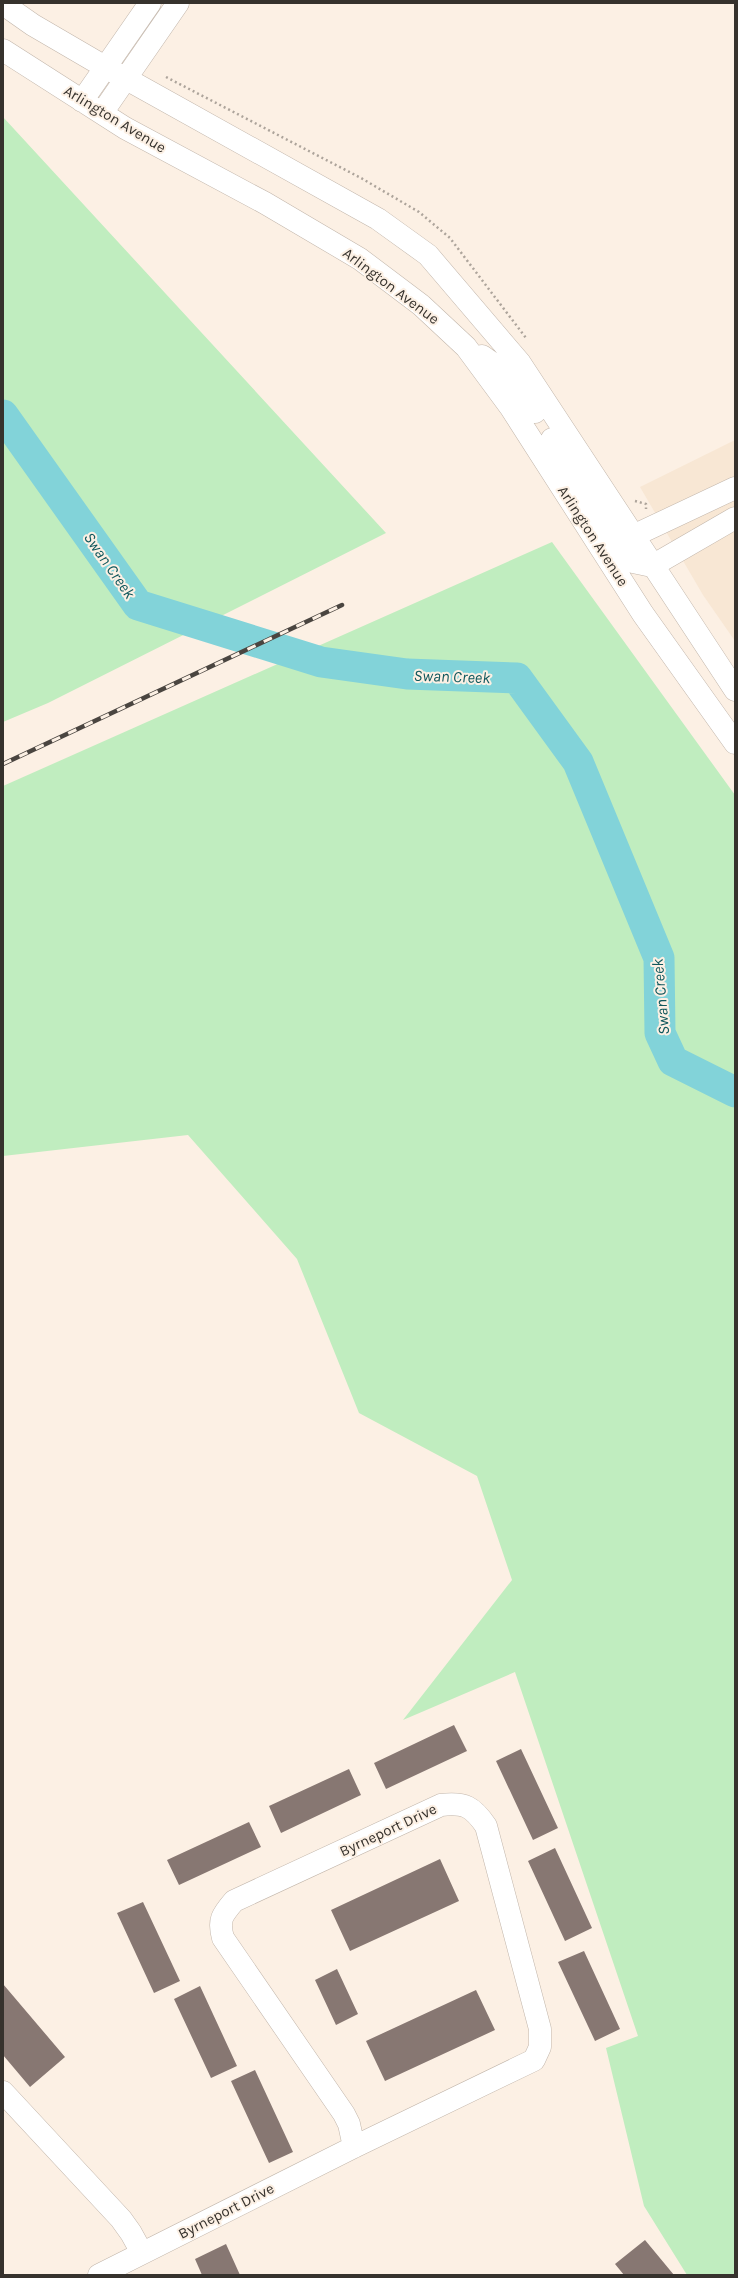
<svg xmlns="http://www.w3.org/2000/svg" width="738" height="2278" font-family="Karla,sans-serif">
<rect width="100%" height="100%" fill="#fcf0e4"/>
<path fill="#f8e7d4" d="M735,440V641L703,595L640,487Z"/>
<path fill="#c0edbf" d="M3,117L386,533L48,703L3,722Z
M552,542L735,795V2275H687L644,2206L606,2048L638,2036L515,1672L403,1720L512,1580L477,1476L359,1413L297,1259L188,1135L3,1156V786Z"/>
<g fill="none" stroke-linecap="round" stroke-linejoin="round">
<path stroke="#82d3d9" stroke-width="31" d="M3,415L138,605L321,662L407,674L517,678L578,762L659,958L660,1033L673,1061L735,1092"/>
</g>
<path fill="#877772" d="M454,1725L467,1751L386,1789L374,1763Z
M521,1749L558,1828L533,1840L496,1761Z
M349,1769L361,1795L281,1833L269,1806Z
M249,1822L261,1847L179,1885L167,1860Z
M555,1848L592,1928L565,1941L528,1861Z
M440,1859L459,1901L350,1951L331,1910Z
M143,1902L180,1981L154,1993L117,1913Z
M584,1951L620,2029L595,2041L558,1962Z
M337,1969L358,2014L336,2025L315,1980Z
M3,1984L65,2057L30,2087L3,2055Z
M200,1986L237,2066L211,2078L174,1999Z
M476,1990L495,2030L385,2081L366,2041Z
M255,2070L293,2152L269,2163L231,2081Z
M645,2240L674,2275H624L615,2264Z
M226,2244L240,2275H202L195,2259Z"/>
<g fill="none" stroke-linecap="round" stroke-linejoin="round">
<g stroke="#c2b6ab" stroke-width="23">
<path id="minor" d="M3,4L33,25L105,67L378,219L428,255L520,363L735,690
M3,50L125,128L265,203L360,259L421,305L466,347L511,408L643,614L735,743
M82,101L150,3
M102,113L178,3
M482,356C504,370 522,390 535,412
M552,439L620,549L633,562L652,566
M633,536L735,488
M652,566L735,518
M3,2092L121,2219L131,2233L142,2253
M99,2275L354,2147L534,2060L540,2047V2029L486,1826C473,1807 465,1802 441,1805L234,1901C222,1915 218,1920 223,1938L344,2114L349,2124L354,2147"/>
</g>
<path stroke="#ada49b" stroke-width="2.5" stroke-dasharray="2 3" stroke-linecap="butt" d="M166,77L361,178L419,212L450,238L526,338
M635,501L646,504V509"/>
<use href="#minor" stroke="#fff" stroke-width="22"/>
<g stroke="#4a4540" stroke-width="4.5">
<path id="rail" d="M3,764L342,605"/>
</g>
<use href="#rail" stroke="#fcf0e4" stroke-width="3" stroke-dasharray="9" stroke-linecap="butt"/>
</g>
<g text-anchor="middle" stroke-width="4" stroke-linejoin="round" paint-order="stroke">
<g font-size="15" fill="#36322d" stroke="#fcf0e4">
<text transform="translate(115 119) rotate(31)" y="5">Arlington Avenue</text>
<text transform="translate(391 286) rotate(37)" y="5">Arlington Avenue</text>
<text transform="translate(593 536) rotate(57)" y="5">Arlington Avenue</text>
<text transform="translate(388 1830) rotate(-25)" y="5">Byrneport Drive</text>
<text transform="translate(226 2211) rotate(-27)" y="5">Byrneport Drive</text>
</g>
<g font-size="16" font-style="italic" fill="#0f575c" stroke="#fcf0e4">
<text transform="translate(110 565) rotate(55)" y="6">Swan Creek</text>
<text transform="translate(452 676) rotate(2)" y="6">Swan Creek</text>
<text transform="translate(660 997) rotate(-95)" y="6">Swan Creek</text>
</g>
</g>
<rect width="738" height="2278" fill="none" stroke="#36322d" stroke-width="8"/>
</svg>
